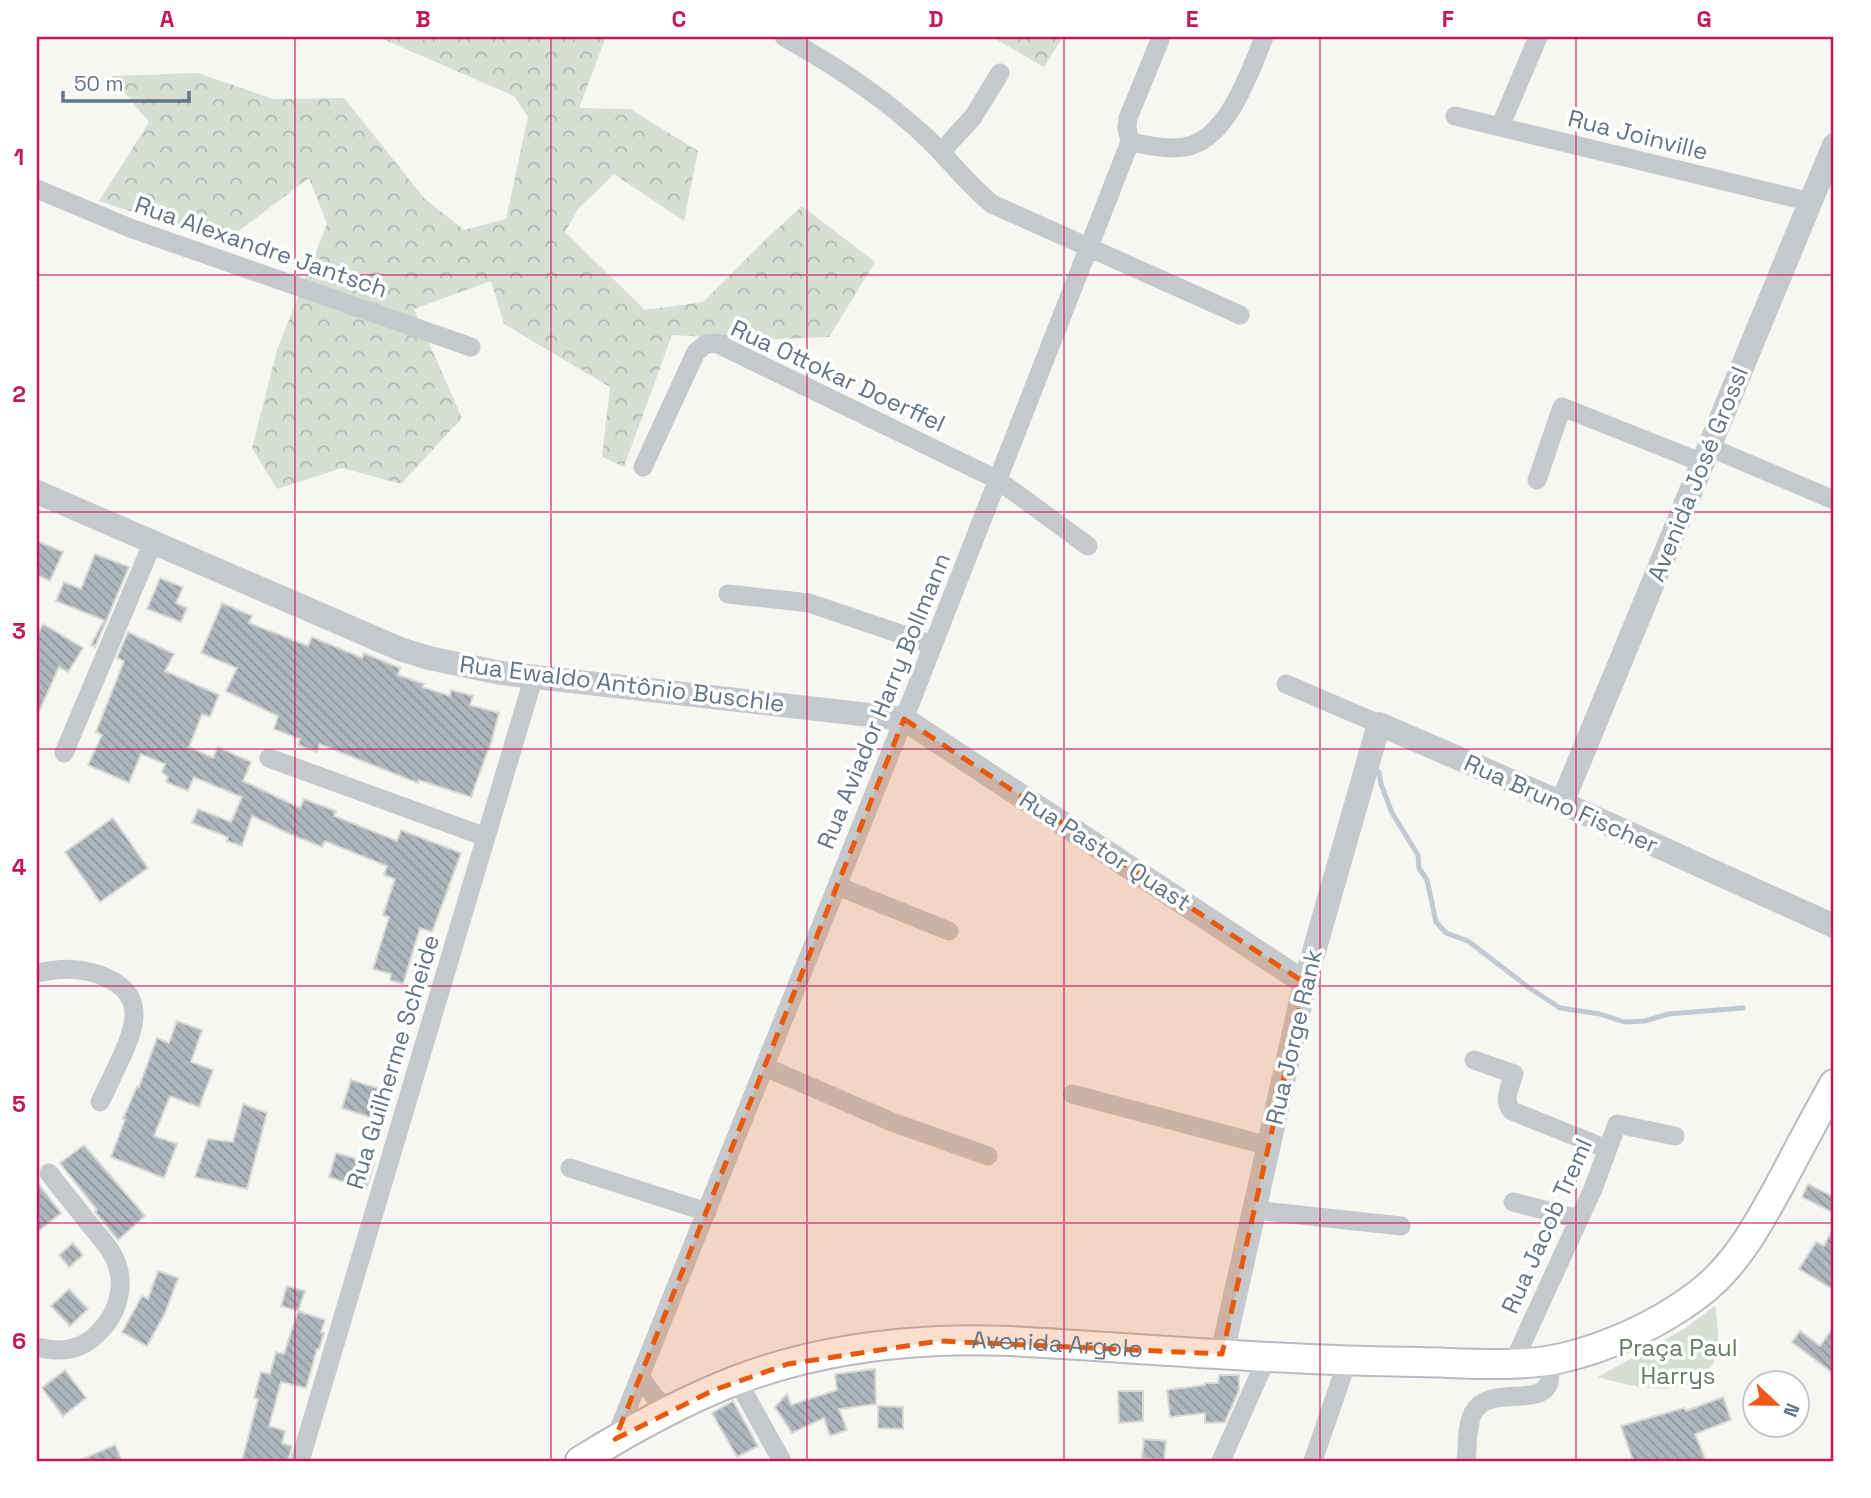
<svg xmlns="http://www.w3.org/2000/svg" width="1871" height="1498" font-family="'Space Grotesk',sans-serif">
<defs>
<pattern id="forest-crowns" width="20" height="18" patternUnits="userSpaceOnUse" patternTransform="scale(1.75)"><rect width="20" height="18" fill="#d7ded3"/><path d="M2 6a3 3 0 1 1 6 0M12 15a3 3 0 1 1 6 0" fill="none" stroke="#b2b9b1"/></pattern>
<pattern id="building-back-hatch" width="6" height="6" patternUnits="userSpaceOnUse" patternTransform="scale(1.75)"><rect width="6" height="6" fill="#afb6bb"/><path d="M-1 5l2 2M0 0l6 6M5-1l2 2" fill="none" stroke="#92999e"/></pattern>
</defs>
<rect width="100%" height="100%" fill="#f6f6f2"/>
<path fill="#d7ded3" d="M1715,1306C1717,1322 1721,1343 1715,1359C1698,1404 1633,1387 1598,1377L1684,1329Z"/>
<path fill="url(#forest-crowns)" d="M378,37H606L579,108L630,109L698,151L684,221L614,174L578,209L565,232L645,310L703,302L762,243L802,206L875,262L829,337L757,340L672,335L624,467L602,457L610,387L504,324L491,281L414,309L462,418L401,484L342,468L277,489L252,448L277,350L327,224L309,178L224,242L99,201L149,122L111,76L198,73L273,99L344,98L424,198L464,230L506,219L528,117L514,96Z
M992,37H1063L1044,67Z"/>
<g fill="none" stroke-linecap="round" stroke-linejoin="round">
<path stroke="#c0cad0" stroke-width="5" d="M1379,772L1381,784L1392,813L1418,855L1419,868L1427,880L1436,922L1446,933L1468,941L1528,987L1560,1008L1600,1014L1624,1022L1645,1021L1668,1014L1743,1008"/>
</g>
<path fill="url(#building-back-hatch)" stroke="#d8d8d5" stroke-width="2" d="M37,541L63,552L50,581L37,575Z
M95,554L129,567L95,647L91,645L104,620L56,601L64,582L81,589Z
M160,578L183,587L176,603L187,608L181,622L147,609Z
M222,603L252,616L249,623L308,646L312,637L362,658L364,653L400,668L398,675L424,684L422,687L450,696L451,690L473,696L470,705L499,713L489,750H488L471,797L419,780L418,783L320,744L317,752L298,745L300,739L274,729L278,716L226,691L237,668L201,653Z
M43,624L83,648L68,672L59,667L37,716V635Z
M128,632L174,654L165,671L219,695L210,717L202,714L189,747L213,758L218,747L251,762L243,781L300,808L304,799L336,811L334,816L397,841L401,830L461,853L432,932L420,928L403,984L390,980L391,974L373,969L389,917L383,915L395,879L384,875L387,866L325,841L322,847L290,834L252,816L242,846L227,841L228,837L192,823L198,809L231,822L242,797L194,777L188,791L166,782L168,777L162,772L165,764L141,754L129,783L88,765L102,735L96,732L124,661L117,658Z
M113,818L148,868L100,902L65,852Z
M177,1021L202,1030L191,1062L213,1070L199,1107L170,1096L154,1136L177,1144L164,1178L111,1157L125,1120L123,1119L137,1086L139,1087L157,1038L169,1043Z
M351,1080L387,1091L378,1120L342,1108Z
M243,1104L267,1113L247,1189L195,1177L208,1139L233,1142Z
M84,1145L145,1216L118,1240L95,1212L97,1210L60,1163Z
M336,1153L374,1164L366,1189L329,1177Z
M37,1182L61,1213L37,1232Z
M1808,1184L1834,1197V1213L1802,1197Z
M1834,1226V1290L1799,1269L1816,1242L1824,1246Z
M73,1243L83,1255L69,1267L59,1255Z
M158,1271L178,1278L165,1313L147,1346L122,1332L142,1296L148,1299Z
M287,1286L305,1291L298,1311L281,1306Z
M69,1289L88,1309L70,1326L51,1306Z
M298,1311L325,1320L321,1332L324,1333L319,1349H317L306,1388L281,1382L269,1426L285,1431L282,1443L292,1446L288,1461H242L258,1399L254,1398L261,1372L270,1374L276,1352L284,1354Z
M1834,1327V1374L1792,1342L1800,1331L1820,1346Z
M875,1369L876,1404L839,1409L847,1430L830,1436L824,1418L792,1433L775,1407L787,1394L791,1405L837,1390L835,1374Z
M65,1370L86,1398L63,1416L42,1388Z
M1219,1375H1239V1390L1225,1422L1205,1423V1413L1170,1417L1167,1390L1205,1385V1383H1218Z
M1118,1391H1143V1421L1119,1423Z
M1723,1397L1731,1420L1695,1434L1706,1461H1633L1621,1426L1684,1408L1686,1411Z
M733,1401L758,1446L737,1457L712,1413Z
M878,1406L903,1407V1429L878,1428Z
M1144,1439L1166,1441L1164,1461L1142,1458Z
M115,1445L122,1461H78Z"/>
<g fill="none" stroke-linecap="round" stroke-linejoin="round">
<g stroke="#b7bcc1" stroke-width="32">
<g id="secondary">
<path id="s1" d="M580,1461C630,1430 682,1401 737,1380C800,1356 871,1344 938,1341C995,1338 1052,1344 1109,1347C1212,1354 1316,1361 1420,1362C1465,1363 1518,1368 1562,1358C1609,1347 1657,1325 1696,1296C1737,1266 1760,1221 1784,1177C1800,1146 1817,1115 1834,1084"/>
</g>
</g>
<path stroke="#c5c9cc" stroke-width="19" d="M784,37C836,66 885,98 928,139C950,160 968,185 992,204L1240,315
M1455,116L1811,202
M1500,127L1538,37
M1130,142C1148,145 1166,150 1184,147C1227,141 1250,72 1264,37
M941,152L973,117L1000,73
M37,189L130,228L471,347
M1709,447L1834,500
M643,467L696,352L706,344L716,343L998,480L1088,546
M1537,480L1562,407L1703,463
M728,594L809,603L933,645
M1286,684L1379,724
M64,753L153,542
M269,758L486,837
M837,886L949,931
M37,973C61,968 82,967 105,977C146,995 136,1025 121,1058C114,1073 107,1088 100,1102
M1474,1060L1514,1074C1510,1087 1502,1101 1512,1111L1607,1149
M765,1067L892,1122L988,1156
M1072,1094L1269,1146
M570,1168L707,1212
M1513,1202L1579,1219
M1254,1210L1401,1226
M37,1347C59,1353 80,1351 97,1334C121,1312 128,1278 110,1250C103,1240 94,1230 86,1220C74,1204 61,1189 49,1173
M1513,1363L1593,1189L1617,1124L1675,1136
M641,1378L654,1396L669,1411
M737,1380L782,1461
M615,1439L904,719L1130,142L1127,128L1128,118L1160,40
M300,1461L534,676
M1221,1461L1267,1357
M1313,1461L1347,1362
M1466,1461C1468,1446 1466,1427 1473,1413C1488,1384 1542,1408 1549,1382C1551,1376 1549,1367 1549,1360"/>
<path stroke="#c5c9cc" stroke-width="24" d="M37,492L400,649L429,658L501,673L904,719L1305,983
M1562,803L1834,145
M1222,1354L1305,983L1379,724L1562,803L1834,926"/>
<use href="#secondary" stroke="#fff" stroke-width="28"/>
</g>
<path fill="#e8590c" fill-opacity="0.2" stroke="#e8590c" stroke-width="5" stroke-dasharray="14 9" stroke-linejoin="round" d="M904,719L1305,983L1222,1354L939,1341L788,1364L714,1390L615,1439Z"/>
<path fill="none" stroke="#c2185b" stroke-width="2" stroke-opacity="0.55" d="M295,37V1461M551,37V1461M807,37V1461M1064,37V1461M1320,37V1461M1576,37V1461M37,275H1834M37,512H1834M37,749H1834M37,986H1834M37,1223H1834"/>
<g text-anchor="middle" stroke-width="7" stroke-linejoin="round" paint-order="stroke">
<g font-size="24" fill="#637585" stroke="#fff">
<text transform="translate(1638 135) rotate(14)" y="8">Rua Joinville</text>
<text transform="translate(261 247) rotate(19)" y="8">Rua Alexandre Jantsch</text>
<text transform="translate(838 376) rotate(25)" y="8">Rua Ottokar Doerffel</text>
<text transform="translate(1698 474) rotate(-68)" y="8">Avenida José Grossl</text>
<text transform="translate(622 684) rotate(7)" y="8">Rua Ewaldo Antônio Buschle</text>
<text transform="translate(884 701) rotate(-68)" y="8">Rua Aviador Harry Bollmann</text>
<text transform="translate(1561 804) rotate(24)" y="8">Rua Bruno Fischer</text>
<text transform="translate(1105 851) rotate(33)" y="8">Rua Pastor Quast</text>
<text transform="translate(1294 1037) rotate(-77)" y="8">Rua Jorge Rank</text>
<text transform="translate(393 1062) rotate(-73)" y="8">Rua Guilherme Scheide</text>
<text transform="translate(1547 1226) rotate(-66)" y="8">Rua Jacob Treml</text>
<text dy="8" stroke="none"><textPath href="#s1" startOffset="502">Avenida Argolo</textPath></text>
</g>
<g font-size="24" fill="#677c63" stroke="#fff">
<text x="1678" y="1356">Praça Paul<tspan x="1678" dy="28">Harrys</tspan></text>
</g>
</g>
<rect width="1871" height="1498" fill="none" stroke="#ffffff" stroke-width="77"/>
<g transform="translate(1776 1404) rotate(112)"><circle r="33" fill="#ffffff" stroke="#c1c8ce" stroke-width="2"/>
<path d="M0-5L12 26L0 18L-12 26Z" fill="#ed571c"/>
<text y="-10" font-size="19" font-weight="bold" text-anchor="middle" fill="#637585">N</text>
</g>
<path d="M63 91v10h126v-10" fill="none" stroke="#637585" stroke-width="3.5"/>
<text x="74" y="91" font-size="21" fill="#637585" stroke="#ffffff" stroke-width="5" paint-order="stroke">50 m</text>
<rect x="38" y="38" width="1794" height="1422" fill="none" stroke="#c2185b" stroke-width="2.5"/>
<g font-size="23" text-anchor="middle" font-weight="bold" fill="#c2185b">
<text x="167" y="27">A</text>
<text x="423" y="27">B</text>
<text x="679" y="27">C</text>
<text x="936" y="27">D</text>
<text x="1192" y="27">E</text>
<text x="1448" y="27">F</text>
<text x="1704" y="27">G</text>
<text x="19" y="165">1</text>
<text x="19" y="402">2</text>
<text x="19" y="639">3</text>
<text x="19" y="875">4</text>
<text x="19" y="1112">5</text>
<text x="19" y="1349">6</text>
</g>
</svg>
